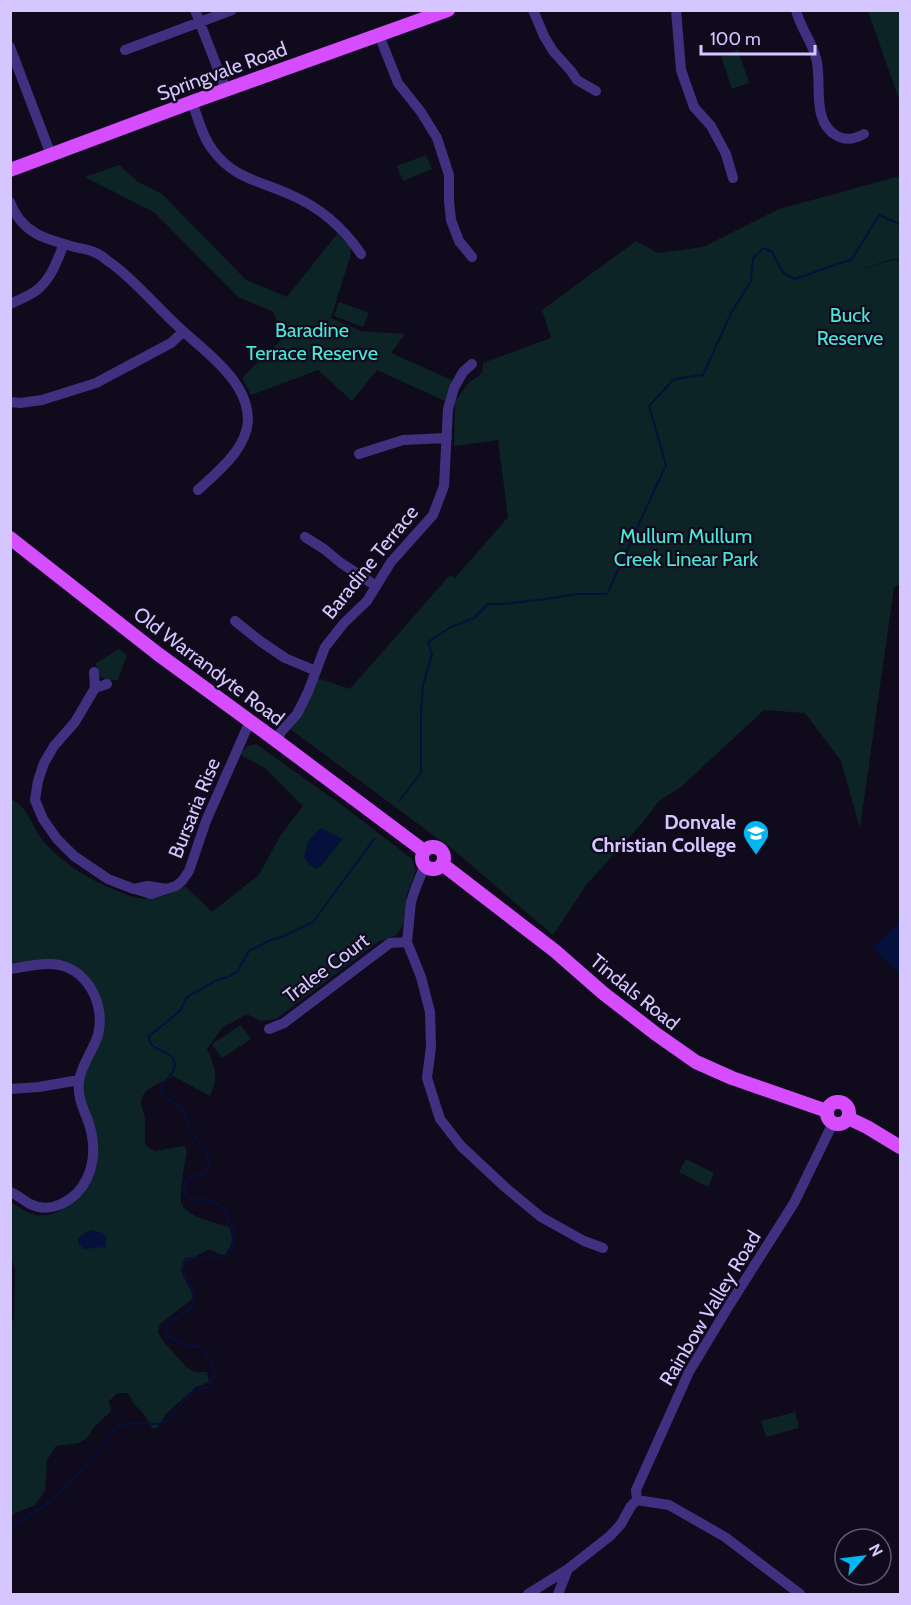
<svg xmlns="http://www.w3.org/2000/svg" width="911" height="1605" font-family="Cabin,sans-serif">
<rect width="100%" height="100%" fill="#100a1d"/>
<path fill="#0d2427" d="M868,11H900V102Z
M738,50L749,83L732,89L721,56Z
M426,155L432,169L403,181L397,166Z
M119,165L138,182L162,194L246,280L287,297L337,234L351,247L350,257L331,318L361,331L405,334L391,353L454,381L445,401L377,370L352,401L318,370L251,395L242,378L281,340L274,312L238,297L155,213L85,177Z
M900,176V259H893L845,274L893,260H900V584L894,587L860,828L841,761L805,713L764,710L681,787L659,801L643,822L587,884L553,935L456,852L290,729L317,678L350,689L450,575L455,578L508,517L498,440L454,446L455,401C459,396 463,391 467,385C474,375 484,380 483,363L551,338L542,310L636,241L658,253L703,247L779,209Z
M339,302L369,313L363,327L334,316Z
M119,649L127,655L118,680C103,680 98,680 96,663Z
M256,744L343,806L412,859L416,871L407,894L404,923L397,935L378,942L276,1019L261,1021L247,1014L222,1028L207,1049C215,1068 219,1076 210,1096L173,1076C162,1084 142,1086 141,1103C141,1107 144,1113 145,1117C146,1128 143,1136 146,1146L155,1151L185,1146L187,1152C185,1162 178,1197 182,1205C187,1216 217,1224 229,1227C234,1239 232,1245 225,1255C218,1255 214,1249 207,1250L183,1263L181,1271L193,1295L190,1301L160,1324L158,1332L162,1340L186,1367L195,1372H207L209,1382L196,1387L166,1414L158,1427L153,1429L144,1414L134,1404L128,1393H118L109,1401L111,1411L94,1427L87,1438L79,1443L56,1446L47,1460L45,1491L35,1505L15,1513L11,1517L10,1322L14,1319L15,1268L11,1259V1202C29,1215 45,1222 65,1207C123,1164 84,1140 83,1087C83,1068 97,1052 102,1035C104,1027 88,984 85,973L11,963V799C29,808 32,827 44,842C64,865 92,881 120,892C126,894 132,897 138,898C155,900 171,895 185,886L212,912L259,875L280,836L303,806L266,769L240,754L248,746Z
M241,1025L251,1039L222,1058L212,1044Z
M686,1159L714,1173L708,1187L679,1172Z
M795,1412L799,1428L766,1437L761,1421Z"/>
<path fill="#05113b" d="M320,828L343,839C333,849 328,861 317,869L310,865L304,857L307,843Z
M900,922V974L873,948Z
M92,1230L103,1233L106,1237V1247L84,1249L79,1245L78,1240C81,1234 85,1232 92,1230Z"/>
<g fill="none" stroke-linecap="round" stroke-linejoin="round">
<path stroke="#05113b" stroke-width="2" d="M399,801L421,773V714L423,685L432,654L428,642L451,627L474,618L488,604H503L546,599L577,594H607L666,465L649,406L674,379L703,375L731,313L751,281L753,258L764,248L772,252L783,273L795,279L852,259L879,215L900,224
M10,1524C49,1515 94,1456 118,1426L128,1423L158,1424L170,1419L180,1405L193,1391L208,1387L214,1377L213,1365L207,1355L199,1347L185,1345L169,1337L165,1330L170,1321L179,1317L193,1306C193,1302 194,1298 193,1295C191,1282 180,1273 185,1259C205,1254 216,1264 232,1250C233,1245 234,1240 234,1235C232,1223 223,1203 210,1200C196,1198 187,1206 184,1187C185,1184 187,1181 189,1179C195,1174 205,1177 208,1168C212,1154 198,1141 191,1131C187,1124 186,1116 182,1109C175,1098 164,1103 160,1088C165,1078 180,1071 173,1059C167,1047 150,1054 149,1036L180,1011L187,997L217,980L228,977L237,972L249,951L271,940L284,936L313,922L374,839"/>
<path stroke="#3f3180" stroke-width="10" d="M195,10L226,90
M533,10L544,36L553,51L571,71L577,80L596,91
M676,10L681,70L694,107L711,126L726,154L733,178
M796,10C800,28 812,41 816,58C823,82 810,121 837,136C846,141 855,139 864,134
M379,35L398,83L421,112L437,138L449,175V201L451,220L459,241L472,257
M10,47L51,155
M125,50L232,10
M192,102C198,118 202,136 212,149C233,179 261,181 291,195C321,208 343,227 361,254
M10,202C22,235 49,240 79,248C84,249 91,250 96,253C102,255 106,260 111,263C138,283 159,310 184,332C203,349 224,365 238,387C245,398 248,409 248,421C246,450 217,472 198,490
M10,304C19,300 29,296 37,290C52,278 57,260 64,244
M10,402L20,403L42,400L96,383L171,343L183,332
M359,454L403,440L447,438
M305,537L324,549L341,563L376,586
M235,621L260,641L285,658L316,671
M94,672L95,688L107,684
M95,688L75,722L54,746L44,763L38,781L35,800L43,819L57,839L74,856L108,879L134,889L148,886L167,889
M277,741L281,732L297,714L308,692L325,647L344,623L367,601L391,562L433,515L444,486L448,409L454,388L463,372L472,364
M425,865L416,887L411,902L407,942L421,977L430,1012L431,1047L427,1078L440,1119L461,1146L506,1188L541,1217L584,1241L603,1248
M135,889L151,894L176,886L182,881L189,871L206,821L250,721
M10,969C24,967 38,963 52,964C86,966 106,1003 98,1035C93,1051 81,1065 79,1081C77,1096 83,1108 88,1121C97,1146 95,1175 76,1194C63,1206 46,1212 30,1204C23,1200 18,1195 10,1192
M269,1029L284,1023L390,943L407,942
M10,1089L39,1087L79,1080
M637,1500L669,1505L725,1537L800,1594
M528,1594L568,1569L610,1536L621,1524L631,1506L637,1500L636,1490L689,1372L730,1304L794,1203L833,1123
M558,1594L568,1569"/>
<path stroke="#d64dff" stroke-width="14" d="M10,170L192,102L448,10
M10,538L158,654L277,741L424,851
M422 858a11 11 0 1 1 22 0a11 11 0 1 1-22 0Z
M442,864L555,951L603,993L656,1034L696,1062L732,1078L827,1111
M827 1113a11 11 0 1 1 22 0a11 11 0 1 1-22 0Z
M848,1118L867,1127L900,1147"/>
</g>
<defs>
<g id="school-pin" transform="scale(1.35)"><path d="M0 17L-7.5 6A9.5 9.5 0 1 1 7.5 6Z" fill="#00b6f1" stroke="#100a1d"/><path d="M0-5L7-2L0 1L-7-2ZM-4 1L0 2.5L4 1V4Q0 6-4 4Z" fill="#fff"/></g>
</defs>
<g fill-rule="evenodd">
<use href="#school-pin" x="756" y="833"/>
</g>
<g text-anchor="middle" stroke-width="4.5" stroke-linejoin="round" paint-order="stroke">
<g font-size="20" fill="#d5c6ff" stroke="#100a1d">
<text transform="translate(222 71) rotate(-20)" y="7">Springvale Road</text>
<text transform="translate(370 562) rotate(-51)" y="7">Baradine Terrace</text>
<text transform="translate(209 666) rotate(37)" y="7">Old Warrandyte Road</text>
<text transform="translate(194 808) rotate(-68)" y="7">Bursaria Rise</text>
<text transform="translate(326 968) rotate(-37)" y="7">Tralee Court</text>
<text transform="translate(635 992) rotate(39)" y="7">Tindals Road</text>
<text transform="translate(710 1308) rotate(-59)" y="7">Rainbow Valley Road</text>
</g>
<g font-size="20" fill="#4ae7d6" stroke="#100a1d">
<text x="850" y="322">Buck<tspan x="850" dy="23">Reserve</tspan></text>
<text x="312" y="337">Baradine<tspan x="312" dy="23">Terrace Reserve</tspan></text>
<text x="686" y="543">Mullum Mullum<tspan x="686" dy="23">Creek Linear Park</tspan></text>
</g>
<g font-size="20" font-weight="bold" fill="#d5c6ff" stroke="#100a1d" text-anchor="end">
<text x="736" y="829">Donvale<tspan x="736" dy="23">Christian College</tspan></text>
</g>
</g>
<rect width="911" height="1605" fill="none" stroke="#d5c6ff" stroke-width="24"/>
<g transform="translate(863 1557) rotate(62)"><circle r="28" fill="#100a1d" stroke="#5f5577" stroke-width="1.5"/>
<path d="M0-4.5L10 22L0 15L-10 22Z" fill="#00b6f1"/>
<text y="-9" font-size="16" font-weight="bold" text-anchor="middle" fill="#d5c6ff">N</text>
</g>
<path d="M701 45v9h114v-9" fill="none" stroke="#d5c6ff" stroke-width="3"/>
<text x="710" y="45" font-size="18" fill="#d5c6ff" stroke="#100a1d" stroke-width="4.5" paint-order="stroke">100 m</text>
</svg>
